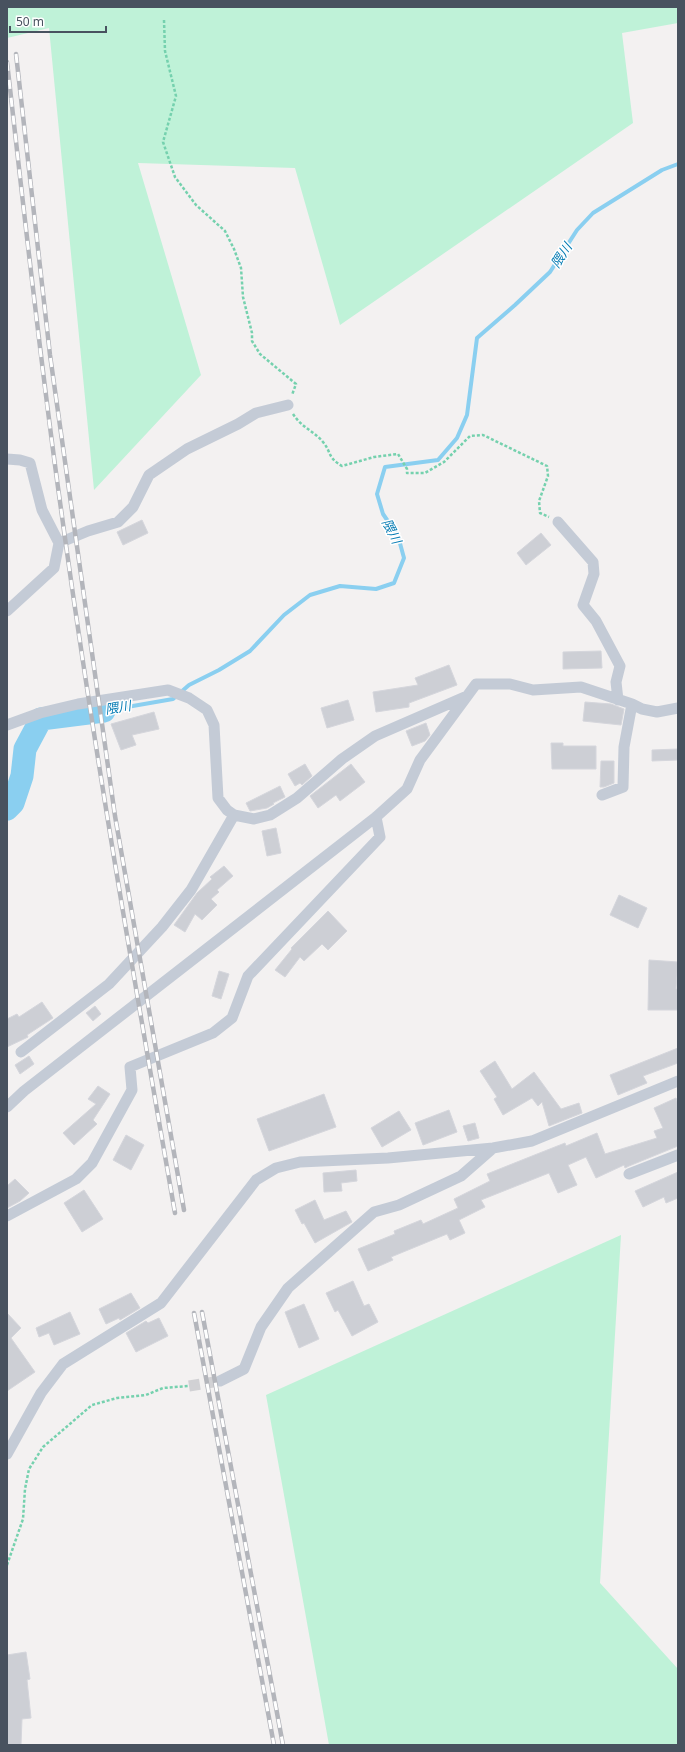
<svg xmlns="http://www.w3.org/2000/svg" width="685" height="1752" font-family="'Noto Sans','Noto Sans JP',sans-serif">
<rect width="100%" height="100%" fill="#f3f1f1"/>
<path fill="#bff2d8" d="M7,7H678V23L622,33L633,123L340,325L295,168L138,163L201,375L94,490L49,28L7,38Z
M621,1235L600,1583L678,1669V1745H329L266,1395Z"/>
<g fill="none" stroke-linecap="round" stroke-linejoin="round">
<path stroke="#8acff0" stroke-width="4" d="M104,711L173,699L189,685L219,670L250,651L284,615L310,595L340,586L376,589L394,583L404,558L398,536L383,514L377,494L385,467L438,460L457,438L467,415L477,338L515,305L550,272L577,230L593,213L662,170L678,164"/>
<path stroke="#8acff0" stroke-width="23" d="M7,809L13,803L22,776L25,749L41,719L104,711"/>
</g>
<path fill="#cdcfd5" stroke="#d5d6dc" d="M142,520L148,533L123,545L117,532Z
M541,533L551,545L526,565L517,553Z
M601,651L602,668L563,669V652Z
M449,665L457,685L409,703V707L376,712L373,692L418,685L415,678Z
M348,700L354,720L327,728L321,708Z
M585,702L611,704L624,709L621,725L583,721Z
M154,712L159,729L132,735L136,745L121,750L111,724Z
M426,723L430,735L425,741L412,746L406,731Z
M551,743H563V746H596V769H552Z
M678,749V760L652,761V750Z
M601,761H614V783L604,787H600Z
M305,764L312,776L302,785L300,783L295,786L288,774Z
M351,764L365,782L340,801L336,795L318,808L310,796Z
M280,786L285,797L273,803L274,804L267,808L250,811L246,803Z
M276,828L281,853L267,856L262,831Z
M224,866L233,876L217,890L219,892L211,899L217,905L202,920L195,914L185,932L174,925L197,893L212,879L210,877Z
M619,895L647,908L638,928L610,915Z
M328,911L347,931L328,950L322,944L304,961L300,957L285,977L275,970L292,949L291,948Z
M649,960L678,962L676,989H678V1010H648Z
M219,971L229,974L221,999L212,996Z
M42,1002L53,1018L27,1035L28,1037L7,1047V1019L17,1014L19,1017Z
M95,1006L101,1014L93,1021L86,1013Z
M678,1048V1063L643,1076L647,1083L618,1095L610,1075Z
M29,1056L34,1064L20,1074L15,1065Z
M495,1061L512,1089L534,1072L561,1109L579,1103L582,1113L549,1126L542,1102L538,1106L532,1098L503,1115L494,1099L497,1097L480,1071Z
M98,1086L110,1094L93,1120L97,1124L74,1145L63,1133L96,1104L88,1099Z
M324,1094L336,1127L269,1151L257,1119Z
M676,1098L678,1104V1146L629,1166L625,1168L624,1165L596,1178L586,1157L568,1165L577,1185L558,1193L549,1173L481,1200L485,1207L459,1220L465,1233L450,1240L447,1234L391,1257L393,1260L368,1271L358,1249L395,1234L394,1231L421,1220L423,1224L458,1208L454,1199L490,1181L487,1174L532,1156L565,1143L566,1146L597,1133L605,1154L657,1138L654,1131L663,1128L654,1108Z
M449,1110L457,1132L423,1145L415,1123Z
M399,1111L411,1130L382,1147L371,1128Z
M475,1123L479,1138L468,1141L463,1126Z
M126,1135L144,1145L131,1170L113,1160Z
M356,1170L357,1181L341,1183L342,1191L324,1192L323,1173Z
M678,1172V1198L666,1203L664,1197L643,1207L635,1191Z
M15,1179L29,1193L20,1201L7,1208V1186Z
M84,1190L103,1219L82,1232L64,1203Z
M315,1200L324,1220L346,1211L352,1222L315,1243L304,1223L302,1224L295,1210Z
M353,1281L364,1306L369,1304L378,1322L352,1336L338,1310L335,1312L326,1293Z
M131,1293L140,1308L120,1320L119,1318L106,1324L99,1309Z
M304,1304L319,1339L299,1348L285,1312Z
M70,1312L80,1334L54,1345L49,1333L39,1337L36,1328Z
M7,1313L21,1328L11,1338L35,1372L7,1391Z
M159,1318L168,1336L136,1352L126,1333L146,1321L148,1323Z
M26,1652L30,1679L27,1680L31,1718L22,1719L21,1745H7V1655Z"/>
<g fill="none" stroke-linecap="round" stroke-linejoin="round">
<path stroke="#d1d1d4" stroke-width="11" stroke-dasharray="11 5.5" stroke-linecap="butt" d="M189,1386L220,1381"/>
<path stroke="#75d1ae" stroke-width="2.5" stroke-dasharray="3 2" stroke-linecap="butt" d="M164,20L165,51L176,96L163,142L175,177L196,205L225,231L234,249L241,268L243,297L252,333V341L260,354L296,384L292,395
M293,414C302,428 314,431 323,442C332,453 327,457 342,466L374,457L398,454L407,469V473H425L444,462L470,436L483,435L547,466L548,476L539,501L540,513L549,517
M7,1565L23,1519L25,1489L29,1469L43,1447L92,1405L117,1398L146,1395L163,1388L189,1386"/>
<path stroke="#c4cbd6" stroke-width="11" d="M7,459L20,460L30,463L42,510L59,543L54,568L7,611
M558,522L593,562L594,574L583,605L596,621L620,666L616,682L618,700
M59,543L88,531L118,522L133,507L149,475L187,449L238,424L256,413L288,405
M7,725L40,713L78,704L168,690L189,698L207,710L214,725L218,798L227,810L234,815L254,819L270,815L297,798L342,759L375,736L467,696
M602,795L623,787L624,747L632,704
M21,1052L109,984L162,927L191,890L234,815
M7,1107L24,1091L376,817L407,789L420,760L476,684H510L533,690L581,687L632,704L642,709L657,712L678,708
M629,1174L678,1155
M7,1216L76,1179L92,1163L132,1090L130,1067L213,1033L232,1018L248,976L380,837L376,817
M220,1381L244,1369L261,1327L288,1288L374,1212L399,1205L461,1176L493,1148
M7,1454L41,1393L63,1364L161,1303L256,1180L276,1168L300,1162L388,1158L493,1148L532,1141L678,1081"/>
<g stroke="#b3b5bb" stroke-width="4.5">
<path id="rail" d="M16,54L50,355L115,816L184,1210
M7,62C24,211 40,360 61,509C93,744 134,979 175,1213
M202,1312L283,1745
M194,1313L274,1745"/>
</g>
<use href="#rail" stroke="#fff" stroke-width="3" stroke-dasharray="9" stroke-linecap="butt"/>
</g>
<g text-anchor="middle" stroke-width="3" stroke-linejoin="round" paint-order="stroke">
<g font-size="13" font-style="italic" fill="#067cb4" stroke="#fff">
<text transform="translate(561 255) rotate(-57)" y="5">隈川</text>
<text transform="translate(392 531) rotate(63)" y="5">隈川</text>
<text transform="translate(118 707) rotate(-9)" y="5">隈川</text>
</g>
</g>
<rect width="685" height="1752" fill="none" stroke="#48525f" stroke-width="16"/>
<path d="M10 26v6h96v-6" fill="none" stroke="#48525f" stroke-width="2"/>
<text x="16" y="26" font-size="12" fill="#48525f" stroke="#ffffff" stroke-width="3" paint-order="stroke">50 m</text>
</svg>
